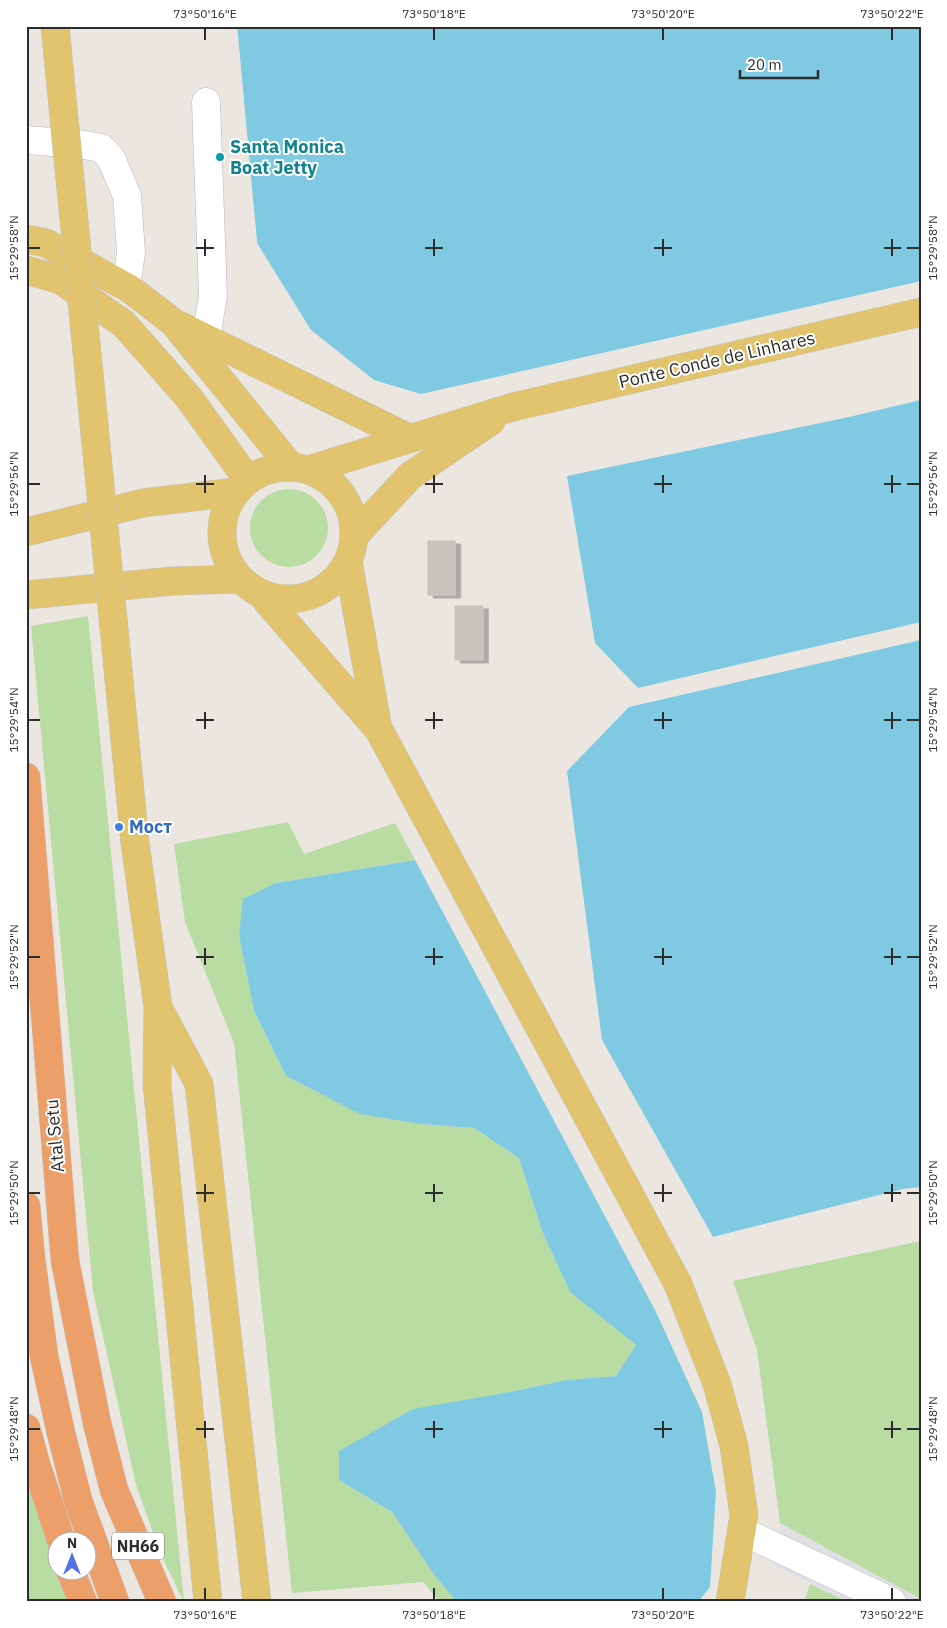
<svg xmlns="http://www.w3.org/2000/svg" width="947" height="1628" font-family="'IBM Plex Sans',sans-serif">
<defs>
<filter id="shadow"><feDropShadow dx="5.5" dy="3" stdDeviation="0" flood-color="#0004"/></filter>
</defs>
<rect width="100%" height="100%" fill="#ece6e0"/>
<path fill="#e1dfe5" d="M780,1523L921,1599V1602H848L775,1566Z"/>
<path fill="#b8dca2" d="M250 528a39 39 0 1 1 78 0a39 39 0 1 1-78 0Z
M88,616L184,1602L162,1557L136,1485L93,1291L31,626Z
M288,822L304,854L395,823L415,860L276,883L239,936L254,1011L286,1076L421,1124L474,1128L519,1158L542,1231L570,1292L636,1345L617,1376L566,1380L510,1392L339,1480L392,1512L435,1576L457,1602H440L423,1582L292,1593L234,1043L185,922L174,844Z
M921,1241V1599L780,1523L757,1350L733,1281Z
M26,1473L60,1583L68,1602H26Z
M810,1584L848,1602H804Z"/>
<path fill="#7fcae2" d="M237,26H921V281L421,394L374,380L311,330L257,243Z
M921,400V622L638,688L595,643L567,476L849,417Z
M921,640V1187L903,1189L713,1237L602,1040L567,771L629,707Z
M415,860L655,1310L702,1412L716,1492L710,1587L698,1602H457L435,1576L392,1512L339,1480V1451L413,1409L510,1392L566,1380L616,1376L636,1345L570,1292L542,1231L519,1158L474,1128L421,1124L360,1114L286,1076L254,1011L239,936L243,899L276,883Z"/>
<path fill="#ece6e0" d="M235,26H237L257,243H255Z"/>
<path fill="#c8c4be" stroke="#c7c2b9" filter="url(#shadow)" d="M428,541H455V595H428Z
M455,606H483V660H455Z"/>
<g fill="none" stroke-linecap="round" stroke-linejoin="round">
<g stroke="#b3b6be" stroke-width="29">
<path id="minor" d="M206,102L213,296L206,338
M26,140L79,144L101,148L111,158L127,196L131,252L126,287
M742,1531L892,1602"/>
</g>
<g stroke="#c4c4c4" stroke-width="29">
<path id="major" d="M26,239L46,243L130,289L173,322L291,467
M26,270L61,280L124,324L189,398L248,480
M181,326L409,438
M222 533a66 66 0 1 1 132 0a66 66 0 1 1-132 0Z
M308,470L513,407L921,312
M26,532L143,503L235,492
M355,535L410,476L491,421
M348,561L378,729
M260,593L379,730L678,1284L717,1384L734,1446L744,1515L730,1602
M26,595L173,581L240,579
M135,843L158,1007L157,1084L208,1602
M159,1009L199,1084L257,1602"/>
</g>
<g stroke="#c4c4c4" stroke-width="29">
<path id="highway" d="M26,777L65,1261L97,1423L114,1490L162,1602
M26,1206L31,1258L44,1356L61,1433L78,1500L115,1602
M26,1428L36,1464L61,1540
M70,1570L83,1602"/>
</g>
<use href="#minor" stroke="#fff" stroke-width="28"/>
<use href="#major" stroke="#e2c46f" stroke-width="28"/>
<use href="#highway" stroke="#ed9f6a" stroke-width="28"/>
<g stroke="#c4c4c4" stroke-width="29" stroke-linecap="butt">
<path id="major-bridge" d="M55,26L135,843"/>
</g>
<use href="#major-bridge" stroke="#e2c46f" stroke-width="28"/>
</g>
<path fill="none" stroke="#2c2c2c" stroke-width="2" d="M205,28V40M434,28V40M663,28V40M892,28V40M205,239V256M434,239V256M663,239V256M892,239V256M28,248H40M196,248H214M425,248H443M654,248H672M884,248H901M907,248H920M205,475V493M434,475V493M663,475V493M892,475V493M28,484H40M196,484H214M425,484H443M654,484H672M884,484H901M907,484H920M205,712V729M434,712V729M663,712V729M892,712V729M28,720H40M196,720H214M425,720H443M654,720H672M884,720H901M907,720H920M205,948V965M434,948V965M663,948V965M892,948V965M28,957H40M196,957H214M425,957H443M654,957H672M884,957H901M907,957H920M205,1184V1202M434,1184V1202M663,1184V1202M892,1184V1202M28,1193H40M196,1193H214M425,1193H443M654,1193H672M884,1193H901M907,1193H920M205,1421V1438M434,1421V1438M663,1421V1438M892,1421V1438M28,1429H40M196,1429H214M425,1429H443M654,1429H672M884,1429H901M907,1429H920M205,1588V1600M434,1588V1600M663,1588V1600M892,1588V1600"/>
<circle fill="#0f9aa8" stroke="#fff" stroke-width="2" cx="220" cy="157" r="5"/>
<circle fill="#3f7fe0" stroke="#fff" stroke-width="2" cx="119" cy="827" r="5"/>
<g text-anchor="middle" stroke-width="4" stroke-linejoin="round" paint-order="stroke">
<rect fill="#fff" stroke="#6b6b6b" stroke-width="1" x="112" y="1532.5" width="52" height="27" rx="4"/>
<g font-size="16" font-weight="bold" fill="#2c2c2c">
<text x="138" y="1552">NH66</text>
</g>
<g font-size="18" font-weight="bold" fill="#0d838f" stroke="#fff" text-anchor="start">
<text x="230" y="153">Santa Monica<tspan x="230" dy="21">Boat Jetty</tspan></text>
</g>
<g font-size="18" fill="#2c2c2c" stroke="#fff">
<text transform="translate(717 360) rotate(-13)" y="6">Ponte Conde de Linhares</text>
<text transform="translate(55 1136) rotate(-95)" y="6">Atal Setu</text>
</g>
<g font-size="18" font-weight="bold" fill="#366cbe" stroke="#fff" text-anchor="start">
<text x="129" y="833">Мост</text>
</g>
</g>
<rect width="947" height="1628" fill="none" stroke="#ffffff" stroke-width="55"/>
<g transform="translate(72 1556)"><circle r="24" fill="#ffffff" stroke="#ababab"/>
<path d="M0-4L9 19L0 12L-9 19Z" fill="#5272e6"/>
<text y="-8" font-size="14" font-weight="bold" text-anchor="middle" fill="#2c2c2c">N</text>
</g>
<path d="M740 70v8h78v-8" fill="none" stroke="#2c2c2c" stroke-width="2.5"/>
<text x="747" y="70" font-size="15" fill="#2c2c2c" stroke="#ffffff" stroke-width="4" paint-order="stroke">20 m</text>
<rect x="28" y="28" width="892" height="1572" fill="none" stroke="#2c2c2c" stroke-width="2"/>
<g font-size="12" text-anchor="middle" fill="#2c2c2c">
<text x="205" y="18">73°50'16"E</text>
<text x="434" y="18">73°50'18"E</text>
<text x="663" y="18">73°50'20"E</text>
<text x="892" y="18">73°50'22"E</text>
<text transform="translate(14 248) rotate(-90)" y="4">15°29'58"N</text>
<text transform="translate(933 248) rotate(-90)" y="4">15°29'58"N</text>
<text transform="translate(14 484) rotate(-90)" y="4">15°29'56"N</text>
<text transform="translate(933 484) rotate(-90)" y="4">15°29'56"N</text>
<text transform="translate(14 720) rotate(-90)" y="4">15°29'54"N</text>
<text transform="translate(933 720) rotate(-90)" y="4">15°29'54"N</text>
<text transform="translate(14 957) rotate(-90)" y="4">15°29'52"N</text>
<text transform="translate(933 957) rotate(-90)" y="4">15°29'52"N</text>
<text transform="translate(14 1193) rotate(-90)" y="4">15°29'50"N</text>
<text transform="translate(933 1193) rotate(-90)" y="4">15°29'50"N</text>
<text transform="translate(14 1429) rotate(-90)" y="4">15°29'48"N</text>
<text transform="translate(933 1429) rotate(-90)" y="4">15°29'48"N</text>
<text x="205" y="1619">73°50'16"E</text>
<text x="434" y="1619">73°50'18"E</text>
<text x="663" y="1619">73°50'20"E</text>
<text x="892" y="1619">73°50'22"E</text>
</g>
</svg>
